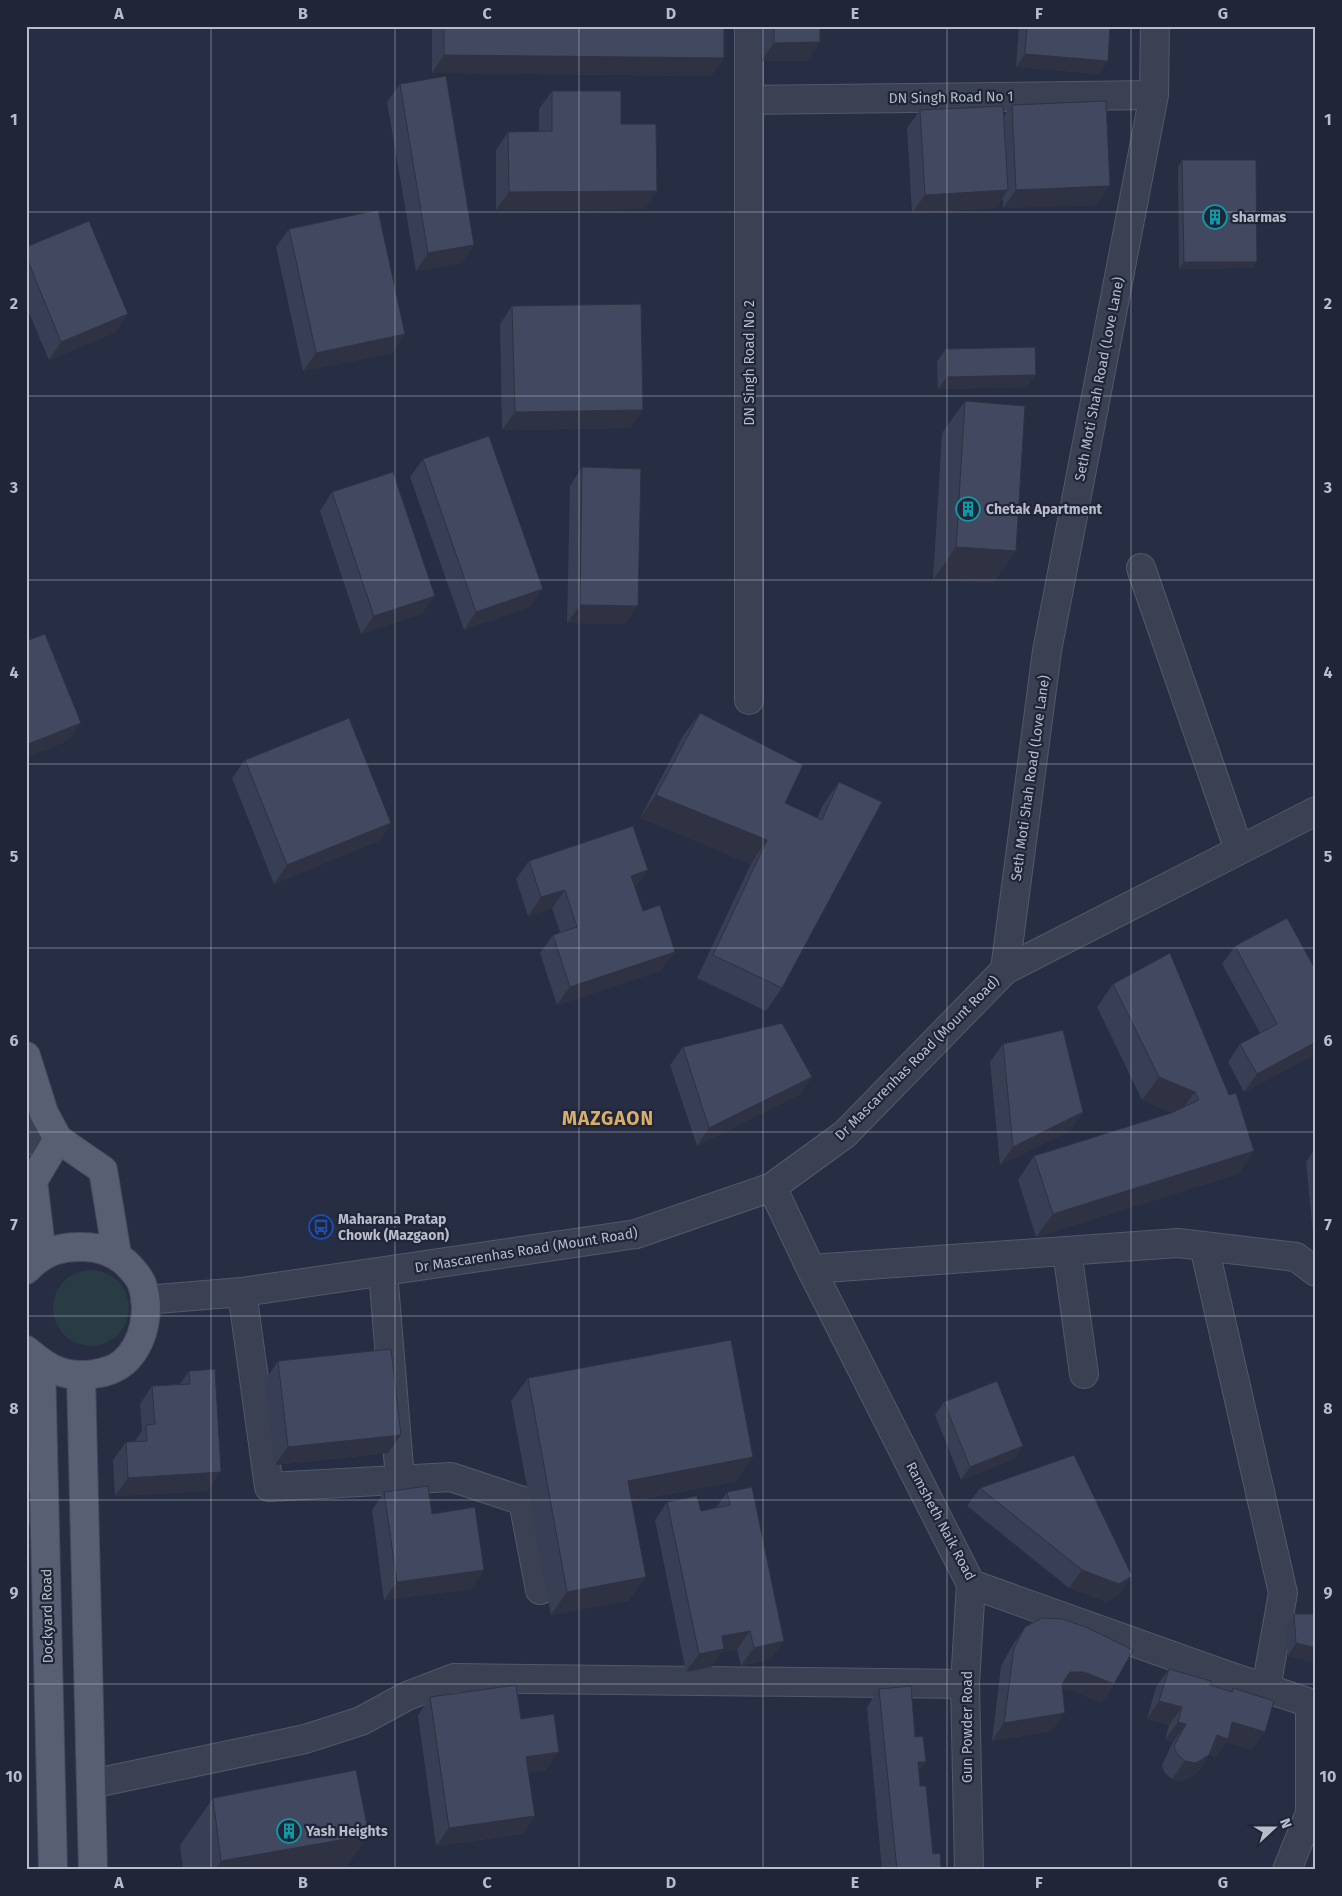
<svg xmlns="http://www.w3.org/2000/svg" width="1342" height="1896" font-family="'Fira Sans',sans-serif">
<rect width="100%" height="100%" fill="#272d43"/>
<path fill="#293c44" d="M53 1308a38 38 0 1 1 76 0a38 38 0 1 1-76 0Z"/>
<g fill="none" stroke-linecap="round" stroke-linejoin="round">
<g stroke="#53586a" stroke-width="30">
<path id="minor" d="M749,26V700
M749,100L1154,95
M1141,568L1239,850
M1005,970L1047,651L1154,95L1155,26
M26,1141L44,1113
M772,1187L811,1269L971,1584L1223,1674L1310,1703L1316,1704
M1204,1246L1283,1593L1266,1688
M1067,1251L1084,1374
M811,1269L1178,1243L1296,1257L1316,1272
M383,1272L400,1479
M242,1292L269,1487L451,1477L523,1501L540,1590
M145,1300L242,1292L636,1234L772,1187L845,1134L1005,970L1316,811
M26,1507L44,1505
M91,1784L305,1739L361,1721L407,1696L454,1678L965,1684
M969,1870L965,1684L971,1584
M1287,1870L1310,1813V1703"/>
</g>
<g stroke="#45495c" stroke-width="30">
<path id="major" d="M26,1056L44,1113L58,1139L103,1170L117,1255
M42,1256L33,1181L58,1139
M26,1270C43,1252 60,1246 84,1247C99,1247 115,1253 126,1263C132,1269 139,1276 142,1284C151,1310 144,1344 124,1362C108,1376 76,1378 58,1371C46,1367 36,1358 26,1350
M41,1363L53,1870
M81,1376L93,1870"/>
</g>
<use href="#minor" stroke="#3b4053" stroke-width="28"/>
<use href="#major" stroke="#595f73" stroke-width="28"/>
</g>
<path fill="#383e53" d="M432,26H724V58L711,76L432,73Z
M761,26H820V42L807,61H761Z
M1019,26H1110L1108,61L1099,74L1016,67Z
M400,84L474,245L461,263L416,271L387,102Z
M552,91L621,124L657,191L644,209L496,210V150L508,132L539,131V109Z
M1012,105L1097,205L1003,208V198L995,208L912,213L907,128L920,110L1003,117Z
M1182,160L1257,262L1252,268L1179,269L1178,167Z
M289,229L405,334L392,353L303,371L276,247Z
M26,247L116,332L49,360L26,306Z
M512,306L643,410L630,428L502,430L500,324Z
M946,349L1036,375L1027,387L938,389L937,361Z
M965,401L1016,551L993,583L933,580L942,433Z
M423,459L530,607L464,630L410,477Z
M582,467L625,624L567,623L570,486Z
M332,492L422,614L361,634L320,511Z
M700,713L785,803L817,818L823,805L839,782L782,988L766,1011L697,978L751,864L640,818L683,736Z
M245,760L391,823L379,841L274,884L232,778Z
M529,861L635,888L662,970L557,1005L540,953L553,935L560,932L552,908L528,916L516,879Z
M1235,946L1316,1054L1244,1092L1228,1062L1240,1044L1260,1033L1222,964Z
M1113,984L1229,1095L1254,1151L1238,1174L1036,1237L1018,1180L1034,1156L1172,1113L1142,1100L1097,1007Z
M1003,1044L1083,1112L1070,1131L1000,1165L990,1062Z
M683,1047L812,1077L799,1095L697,1146L670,1065Z
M1315,1149H1316L1315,1254L1306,1162Z
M278,1361L388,1453L275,1465L265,1380Z
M189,1371L208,1491L115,1496L113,1460L126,1442H134L142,1431L140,1404L152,1386L180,1384Z
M528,1378L737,1481L631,1501L629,1600L551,1615L511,1401Z
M944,1402L1023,1446L1014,1459L961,1480L935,1415Z
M980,1488L1132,1576L1119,1594L1107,1602L1069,1588L967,1506Z
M384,1492L432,1514L484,1570L471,1589L384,1600L372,1510Z
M727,1492L784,1641L771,1659L741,1666L737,1649L722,1652L711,1667L686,1672L655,1520L667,1502L701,1511L716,1508Z
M1294,1614H1316V1663L1288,1656L1285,1627Z
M1025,1627L1114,1684L1102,1703L1071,1690H1062L1052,1731L992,1741L1001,1666L1012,1646Z
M1169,1669L1210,1685L1230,1692L1233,1688L1252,1750L1226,1742L1215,1757L1209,1755L1197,1773L1183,1781L1172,1779L1164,1772L1162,1765L1173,1742L1165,1740L1169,1725L1147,1719L1156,1687Z
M879,1689L915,1737L926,1762L919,1771L920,1786L933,1854L941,1870H882L867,1707Z
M430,1697L521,1719L546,1770L528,1773L535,1816L522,1834L436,1846L418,1715Z
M213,1798L369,1835L344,1870H183L180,1845Z"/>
<path fill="#2e3243" d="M820,42L807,61H761L774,43Z
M1025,54L1108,61L1099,74L1016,67Z
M444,55L724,58L711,76L432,73Z
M1110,186L1097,205L1003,208L1016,190Z
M1008,190L995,208L912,213L925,195Z
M657,191L644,209L496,210L509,192Z
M474,245L461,263L416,271L428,253Z
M1184,262H1257L1252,268L1179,269Z
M128,314L116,332L49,360L61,342Z
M405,334L392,353L303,371L316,353Z
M1036,375L1027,387L938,389L947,377Z
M643,410L630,428L502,430L515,412Z
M956,547L1016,551L993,583L933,580Z
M543,589L530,607L464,630L476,612Z
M435,596L422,614L361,634L374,616Z
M580,605L638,606L625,624L567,623Z
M81,723L68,741L26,758V745Z
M656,795L767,840L751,864L640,818Z
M391,823L379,841L274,884L287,865Z
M648,870L635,888L631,876Z
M565,890L552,908L528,916L541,897Z
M675,952L662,970L557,1005L570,987Z
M1316,1042V1054L1244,1092L1257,1074Z
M812,1077L799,1095L697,1146L709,1128Z
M1159,1077L1195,1092L1178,1115L1142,1100Z
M1083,1112L1070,1131L1000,1165L1013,1147Z
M1254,1151L1238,1174L1036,1237L1053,1214Z
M401,1435L388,1453L275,1465L288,1447Z
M1023,1446L1014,1459L961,1480L970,1467Z
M753,1457L737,1481L611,1504L628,1481Z
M221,1472L208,1491L115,1496L128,1478Z
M484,1570L471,1589L384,1600L397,1582Z
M1082,1570L1132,1576L1119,1594L1107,1602L1069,1588Z
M646,1577L629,1600L551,1615L567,1592Z
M750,1631L737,1649L722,1652L711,1667L686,1672L699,1654L722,1636Z
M784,1641L771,1659L741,1666L754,1648Z
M1296,1643L1316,1648V1663L1288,1656Z
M1070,1672H1084L1114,1684L1102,1703L1071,1690H1057L1049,1702Z
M1159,1701L1182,1707L1169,1725L1147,1719Z
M1065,1713L1052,1731L992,1741L1004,1723Z
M1178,1722L1186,1724L1173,1742L1165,1740Z
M1232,1722L1265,1732L1252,1750L1226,1742L1215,1757L1204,1753L1217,1735Z
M559,1752L546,1770L513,1775L526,1757Z
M1209,1755L1197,1773L1183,1781L1172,1779L1185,1761Z
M918,1762H926L913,1780Z
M535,1816L522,1834L436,1846L449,1828Z
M369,1835L344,1870H215L221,1861Z"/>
<path fill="#414860" stroke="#2e3243" d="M444,26H724V58L444,55Z
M774,26H820V42L774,43Z
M1027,26H1110L1108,61L1025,54Z
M446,76L474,245L428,253L400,84Z
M552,91H621V124H656L657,191L509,192L508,132L552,131Z
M1106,101L1110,186L1016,190L1012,105Z
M1003,106L1008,190L925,195L920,110Z
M1182,160H1256L1257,262H1184Z
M378,210L405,334L316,353L289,229Z
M89,221L128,314L61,342L26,256V247Z
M641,304L643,410L515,412L512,306Z
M1035,347L1036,375L947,377L946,349Z
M965,401L1025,406L1016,551L956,547Z
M489,436L543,589L476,612L423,459Z
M582,467L641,469L638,606L580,605Z
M393,472L435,596L374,616L332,492Z
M45,634L81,723L26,745V641Z
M700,713L803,765L785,803L822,820L839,782L882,802L782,988L713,955L767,840L656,795Z
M349,718L391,823L287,865L245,760Z
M633,826L648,870L631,876L643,911L660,905L675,952L570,987L553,935L577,927L565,890L541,897L529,861Z
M1287,918L1316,971V1042L1257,1074L1240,1044L1277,1024L1235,946Z
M1170,953L1229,1095L1236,1093L1254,1151L1053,1214L1034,1156L1171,1113L1199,1100L1195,1092L1159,1077L1113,984Z
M782,1023L812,1077L709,1128L683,1047Z
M1063,1030L1083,1112L1013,1147L1003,1044Z
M731,1340L753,1457L628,1481L646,1577L567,1592L528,1378Z
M391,1349L401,1435L288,1447L278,1361Z
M215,1369L221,1472L128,1478L126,1442L147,1441L146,1425L155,1424L152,1386L190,1384L189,1371Z
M997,1381L1023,1446L970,1467L944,1402Z
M1074,1455L1132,1576L1119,1584L1082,1570L980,1488Z
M428,1486L432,1514L475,1507L484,1570L397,1582L384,1492Z
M752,1487L784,1641L754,1648L750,1631L722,1636L724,1649L699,1654L667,1502L697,1496L701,1511L730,1505L727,1492Z
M1294,1614H1316V1648L1296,1643Z
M1042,1618L1062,1619L1086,1627L1133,1650L1114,1684L1084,1672H1070L1062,1684L1065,1713L1004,1723L1014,1648L1025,1627Z
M1169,1669L1211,1681L1210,1685L1232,1692L1233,1688L1274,1701L1265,1732L1232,1722L1228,1739L1217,1735L1209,1755L1196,1763L1185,1761L1177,1754L1174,1746L1186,1724L1178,1722L1182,1707L1159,1701Z
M516,1685L521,1719L554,1714L559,1752L526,1757L535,1816L449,1828L430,1697Z
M911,1686L915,1737L923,1736L926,1762H918L920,1786H926L933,1854L940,1853L941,1870H897L879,1689Z
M356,1770L369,1835L221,1861L213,1798Z"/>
<path fill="none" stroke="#b8bccc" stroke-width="1" stroke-opacity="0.55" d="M211,26V1870M395,26V1870M579,26V1870M763,26V1870M947,26V1870M1131,26V1870M26,212H1316M26,396H1316M26,580H1316M26,764H1316M26,948H1316M26,1132H1316M26,1316H1316M26,1500H1316M26,1684H1316"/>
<defs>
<g id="building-ring" transform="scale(1.25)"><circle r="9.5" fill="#202538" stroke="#0f9aa8" stroke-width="1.5"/><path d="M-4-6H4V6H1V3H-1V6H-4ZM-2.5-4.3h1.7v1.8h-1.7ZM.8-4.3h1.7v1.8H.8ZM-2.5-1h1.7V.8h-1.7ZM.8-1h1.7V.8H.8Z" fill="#0f9aa8"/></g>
<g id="bus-ring" transform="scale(1.25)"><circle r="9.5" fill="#202538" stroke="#1a4fb4" stroke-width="1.5"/><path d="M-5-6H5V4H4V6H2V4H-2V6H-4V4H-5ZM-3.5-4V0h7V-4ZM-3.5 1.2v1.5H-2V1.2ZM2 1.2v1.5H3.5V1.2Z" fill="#1a4fb4"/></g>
</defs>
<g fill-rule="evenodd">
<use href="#building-ring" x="1215" y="217"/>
<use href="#building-ring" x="968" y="509"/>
<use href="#bus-ring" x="321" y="1227"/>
<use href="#building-ring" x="289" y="1831"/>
</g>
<g text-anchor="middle" stroke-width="4.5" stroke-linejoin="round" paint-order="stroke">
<g font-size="14" fill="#b8bccc" stroke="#202538">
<text transform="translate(951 97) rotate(-1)" y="5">DN Singh Road No 1</text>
<text transform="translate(749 363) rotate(-90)" y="5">DN Singh Road No 2</text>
<text transform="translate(1099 379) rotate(-79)" y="5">Seth Moti Shah Road (Love Lane)</text>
<text transform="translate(1030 778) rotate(-82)" y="5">Seth Moti Shah Road (Love Lane)</text>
<text transform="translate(917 1058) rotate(-45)" y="5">Dr Mascarenhas Road (Mount Road)</text>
<text transform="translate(526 1250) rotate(-9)" y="5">Dr Mascarenhas Road (Mount Road)</text>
<text transform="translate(941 1521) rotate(62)" y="5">Ramsheth Naik Road</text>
<text transform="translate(47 1616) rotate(-91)" y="5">Dockyard Road</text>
<text transform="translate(967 1727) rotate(-90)" y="5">Gun Powder Road</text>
</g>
<g font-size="14" font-weight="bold" fill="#b8bccc" stroke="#202538" text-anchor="start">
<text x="1232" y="222">sharmas</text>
<text x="986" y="514">Chetak Apartment</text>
<text x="338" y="1224">Maharana Pratap<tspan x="338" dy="16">Chowk (Mazgaon)</tspan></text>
<text x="306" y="1836">Yash Heights</text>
</g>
<g font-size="19" font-weight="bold" letter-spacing="1" fill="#d8ae68" stroke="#202538">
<text x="608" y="1125">MAZGAON</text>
</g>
</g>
<rect width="1342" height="1896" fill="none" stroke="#202538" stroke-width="55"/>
<g transform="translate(1274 1828) rotate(69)" stroke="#202538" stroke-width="4" paint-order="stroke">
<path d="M0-4L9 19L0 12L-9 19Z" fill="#b8bccc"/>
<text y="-8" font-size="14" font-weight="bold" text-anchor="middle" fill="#b8bccc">N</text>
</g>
<rect x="28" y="28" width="1286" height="1840" fill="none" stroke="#b8bccc" stroke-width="2"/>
<g font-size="16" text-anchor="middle" font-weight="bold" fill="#b8bccc">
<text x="119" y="19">A</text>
<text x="303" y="19">B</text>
<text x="487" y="19">C</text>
<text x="671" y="19">D</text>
<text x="855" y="19">E</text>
<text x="1039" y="19">F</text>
<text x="1223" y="19">G</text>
<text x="14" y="125">1</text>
<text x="1328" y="125">1</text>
<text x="14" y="309">2</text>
<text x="1328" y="309">2</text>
<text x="14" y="493">3</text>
<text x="1328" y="493">3</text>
<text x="14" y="678">4</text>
<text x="1328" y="678">4</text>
<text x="14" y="862">5</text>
<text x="1328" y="862">5</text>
<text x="14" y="1046">6</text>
<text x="1328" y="1046">6</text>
<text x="14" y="1230">7</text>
<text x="1328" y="1230">7</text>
<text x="14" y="1414">8</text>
<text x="1328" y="1414">8</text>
<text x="14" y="1598">9</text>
<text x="1328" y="1598">9</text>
<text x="14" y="1782">10</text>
<text x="1328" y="1782">10</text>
<text x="119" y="1888">A</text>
<text x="303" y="1888">B</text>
<text x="487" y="1888">C</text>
<text x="671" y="1888">D</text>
<text x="855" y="1888">E</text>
<text x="1039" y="1888">F</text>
<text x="1223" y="1888">G</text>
</g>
</svg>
